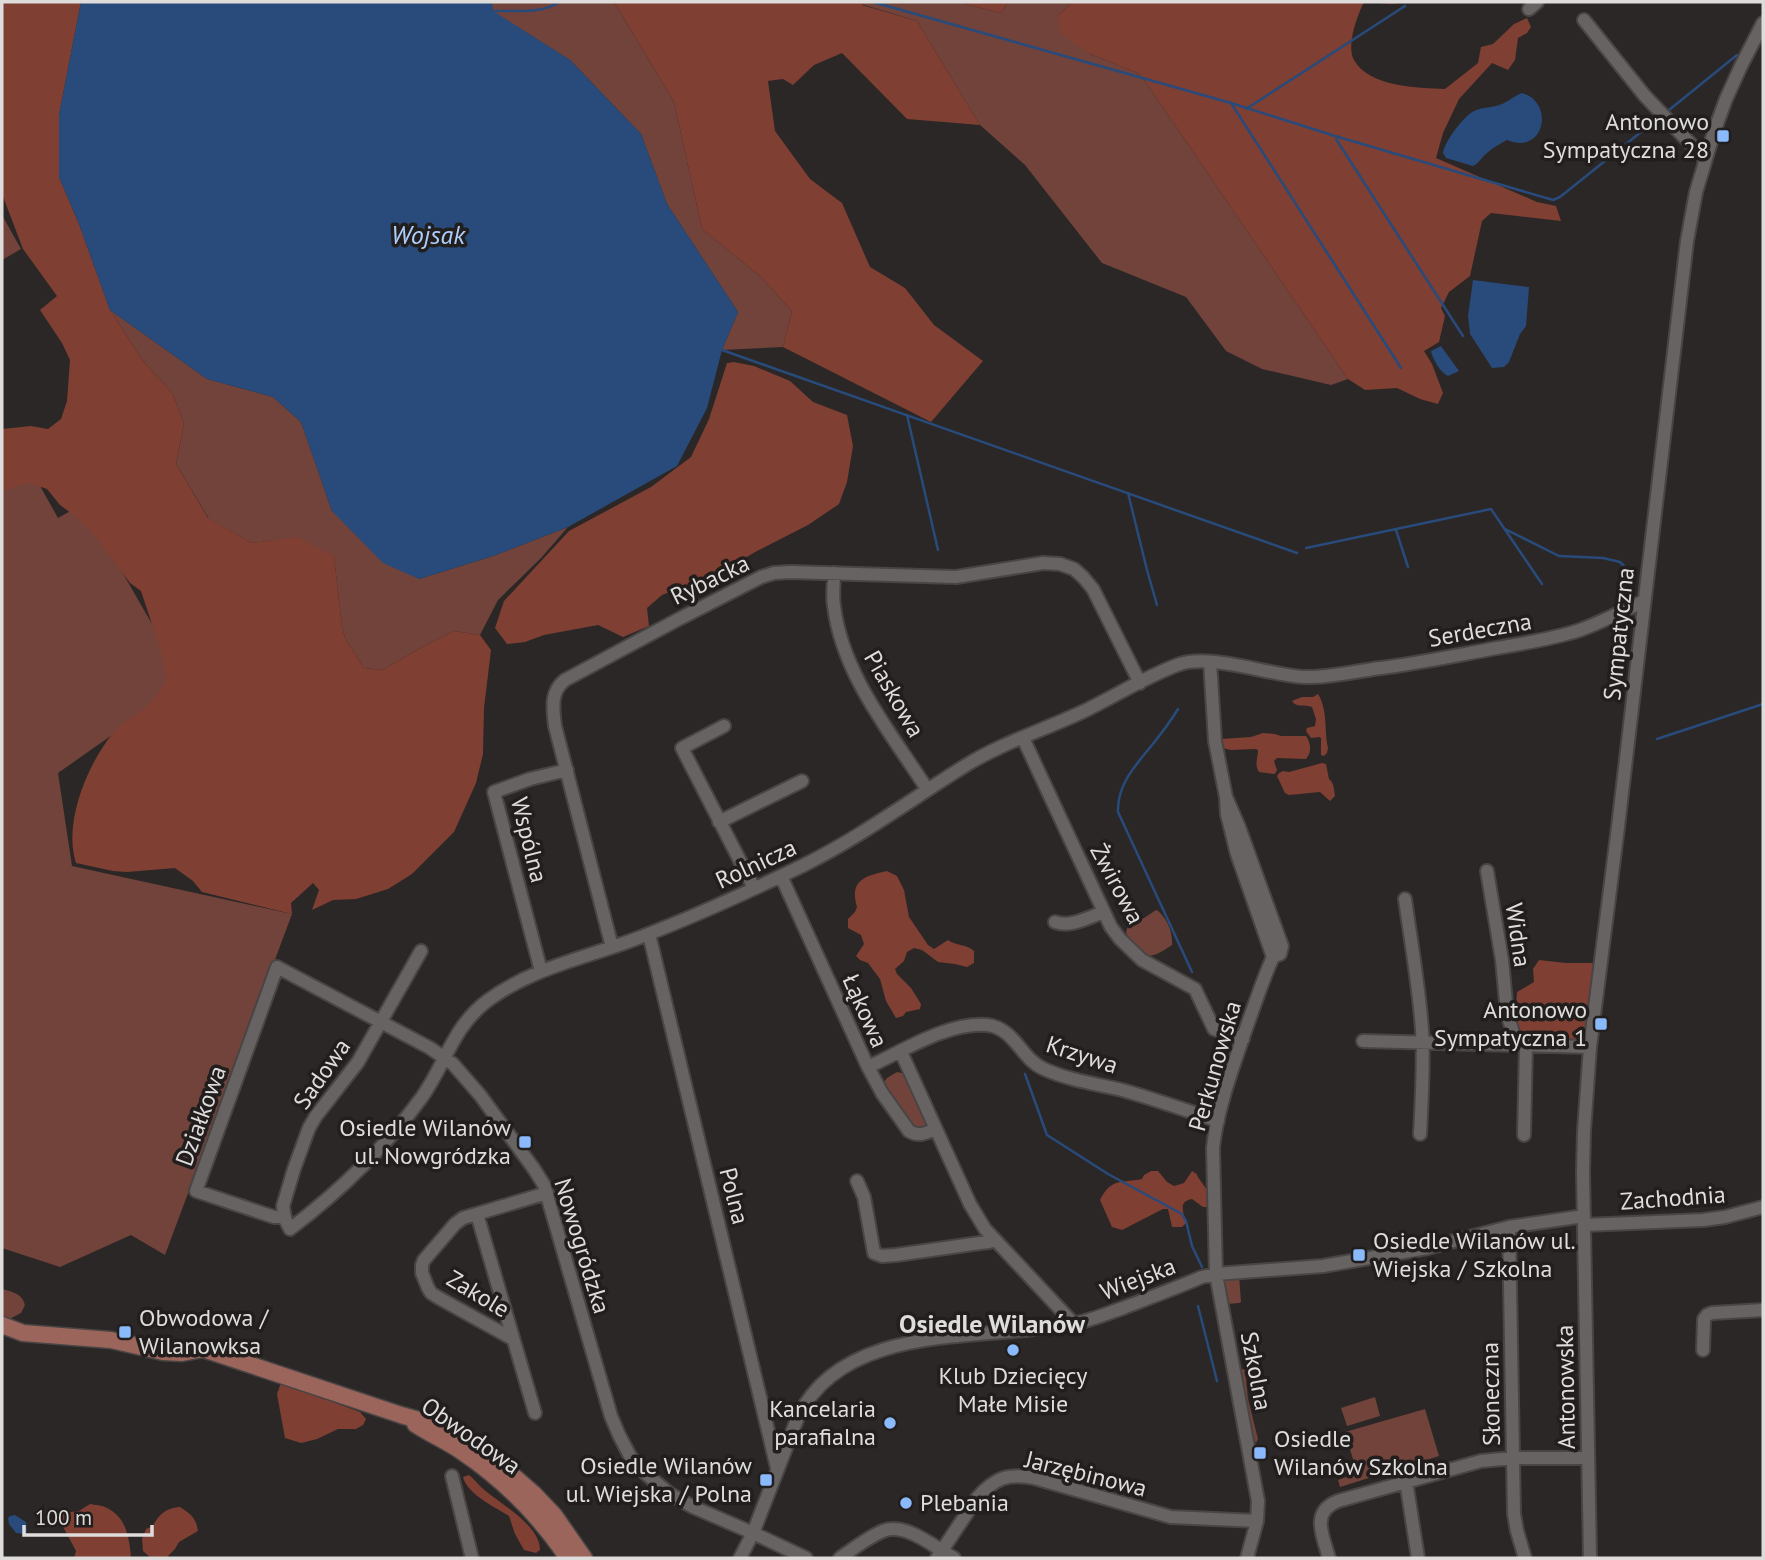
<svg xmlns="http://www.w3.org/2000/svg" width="1765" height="1560" font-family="'PT Sans',sans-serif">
<rect width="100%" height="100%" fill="#2b2726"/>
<path fill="#71433a" d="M492,2H614L674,102L702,229L760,276L792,311L783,347L722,350L738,312L667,204L641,134L570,60L492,11Z
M865,2H957L1001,13L1008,2H1073L1057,16L1090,54L1140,74L1348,379L1331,385L1262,369L1226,351L1186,297L1102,263L1025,165L980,125L917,21L861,4Z
M2,215L21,249L2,260Z
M110,310L207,379L273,397L301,422L332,511L419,579L493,556L568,527L541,558L498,600L480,635L454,631L426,645L382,670L364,668L345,638L342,627L334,557L297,538L252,543L209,519L176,464L184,424L173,394L143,361Z
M21,452L58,518L83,504L186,683L58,773L72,866L292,914L165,1255L131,1235L60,1267L2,1248V463Z
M1157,910C1167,918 1173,932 1172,945C1146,963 1143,958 1126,933C1129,917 1138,923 1147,916C1151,914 1153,911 1157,910Z
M897,1072L906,1074L929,1126L921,1129L909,1127L883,1084L887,1078Z
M1239,1275L1241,1302L1239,1303L1227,1304C1225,1295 1220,1285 1226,1277Z
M2,1289C12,1292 22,1293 25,1305L21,1313L2,1323Z
M1245,1369L1248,1399L1258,1439L1256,1443L1249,1426L1239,1370Z
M1375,1397L1380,1416L1347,1426L1341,1408Z
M1425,1409L1439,1456L1340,1487L1338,1480L1357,1473L1345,1432Z"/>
<path fill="#7f3f33" d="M2,2H81L59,115V177L79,224L110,310L143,361L173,394L184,424L176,464L208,518L252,543L297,537L334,556L342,627L345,638L364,668L382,670L426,645L454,631L480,635L491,650L484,708L483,754L476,783L454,832L412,874L388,889L356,899L333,900L312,910L319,890L313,883L291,903L292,914L202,892L193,881L175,868L127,872L113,871L76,863C63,823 87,765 113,733C123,721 139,714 150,703C156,697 161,688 166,681L162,655L141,591L130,583L95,536L79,519L60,505L47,489L29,483L2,491V429L31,426L48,429L61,419L67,401L70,360L62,343L40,310L57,296L23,249L2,194Z
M614,2H865L862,5L917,21L980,125L907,119L842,53L814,65L793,85L783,79L768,81L775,131L810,179L842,203L870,267L905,288L934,325L983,361L931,422L783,347L792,311L760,276L702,229L674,102Z
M957,2H1008L1001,13Z
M1073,2H1409L1392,4L1364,2C1357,16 1346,46 1354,60C1369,87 1418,88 1445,89L1478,63L1481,47L1493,44L1514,24L1527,18L1531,27L1527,33L1518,38L1515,60L1508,70L1492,63L1459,99L1443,133L1436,158L1537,202L1556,206L1561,221L1491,213L1482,221L1470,276L1449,292L1441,308L1445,316L1439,342L1424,351L1432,364L1443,393L1438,404L1420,399L1397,388L1365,390L1348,379L1140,74L1090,54L1061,34L1057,16Z
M734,362L754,366L790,381L813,402L847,415L853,446L847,482L839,504L808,525L757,551L723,571L662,595L647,608L649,626L623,637L598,625L544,635L525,642L507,644L495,628L504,601L569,531L651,487L691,457L709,419L727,363Z
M1318,694C1328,710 1324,730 1328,748L1327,753L1324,756L1321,755V738L1319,737L1311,738L1306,731L1307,728L1315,726L1316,719L1312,707C1305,704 1296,708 1292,701L1302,697H1313Z
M1263,733L1275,734L1281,736H1306C1311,743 1312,752 1306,759L1277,758L1274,761L1277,770L1275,774L1259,772C1254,764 1258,759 1258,750L1255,749L1231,750L1222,748L1221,739L1251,737Z
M1322,763L1326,764L1329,779C1334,783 1334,789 1335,796L1330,801L1320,792L1289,795L1285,793L1277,776L1279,773L1283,771L1289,772Z
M887,871L897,876L904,890L909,917L928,945L934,949L948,940C956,946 967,944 974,951V963L967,967L955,964L938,962L922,950L914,948L907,952L904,961L895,969L897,974L911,988L921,1004L920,1009L906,1012L903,1016L896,1018L886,1001L880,979L868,963L860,960L856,956L864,944L861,935L848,928V919L855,912L857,907C849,880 865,876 887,871Z
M1539,960L1566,963H1592L1595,967L1586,1037L1578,1040L1530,1041L1519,1035L1515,1018L1517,992L1534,982L1533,969Z
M1151,1171H1158L1167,1182L1174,1186L1184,1183L1192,1171C1202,1178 1193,1170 1200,1180C1208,1191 1209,1191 1209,1207H1203L1192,1199C1177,1202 1184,1212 1186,1223L1182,1227H1172L1168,1209H1163L1122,1230L1112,1227L1100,1200C1111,1178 1121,1183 1142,1179L1144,1175Z
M281,1383L360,1412L366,1419L363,1425L356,1429H338L317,1439L301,1443L285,1438L277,1394Z
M469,1475C474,1479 477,1483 481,1487C498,1503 540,1524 540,1550L536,1553L524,1550L515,1534L509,1516C495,1507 467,1494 463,1477Z
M90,1504C95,1505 102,1505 107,1508C126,1517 129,1537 131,1556L129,1558H74L76,1551L60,1521L63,1513L79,1511Z
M180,1507C191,1514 196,1518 198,1531L179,1542L175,1549L166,1558H151L143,1551L142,1539L146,1529L153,1526C159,1514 166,1508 180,1507Z"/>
<path fill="#284b7b" d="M81,2H492L493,11L570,60L641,134L667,204L738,312L722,350L707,408L677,466L568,527L493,556L419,579L383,563L332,511L301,422L273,397L207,379L110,310L79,224L59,177V115Z
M1522,93C1555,102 1545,156 1507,140C1500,144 1492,148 1486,154C1481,158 1479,163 1473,166L1446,158L1443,153C1445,141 1463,117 1474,111C1482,107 1493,108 1502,104C1509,101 1514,96 1522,93Z
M1473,280L1529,287L1526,326L1520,334L1509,362L1504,367L1492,368L1470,334L1468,316Z
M1441,346L1459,371L1448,376C1440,372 1433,360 1431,351Z
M15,1515L26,1522L27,1531L25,1534L16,1533L9,1524L8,1518L10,1516Z"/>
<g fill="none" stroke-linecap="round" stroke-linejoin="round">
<path stroke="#284b7b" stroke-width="2.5" d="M873,2L1231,103L1335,136L1553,200L1560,197L1656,120
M492,11C514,10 540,15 559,2
M1231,103L1401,368
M1246,109L1405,6
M1669,110L1737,55
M1336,139L1463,336
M722,350L1297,553
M907,415L938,550
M1128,493L1147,570L1157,605
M1505,529L1559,556L1603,558L1620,562L1635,577
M1396,530L1408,567
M1306,548L1491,509L1542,584
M1178,709C1170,722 1161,734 1152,745C1136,765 1117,784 1118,812L1192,972
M1657,739L1763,704
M1025,1074L1047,1135L1108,1174L1182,1214L1186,1221L1192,1246L1202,1267
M1198,1306L1217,1381"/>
<g stroke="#494544" stroke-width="16">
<path id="minor" d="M1529,9L1537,2
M1584,20L1645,96L1705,159
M834,573C834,584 832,595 834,606C842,674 891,733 927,789
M1210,662L1215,741L1226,797L1227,814L1237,854L1273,957
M724,726L682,748L754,888
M1023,738L1111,927L1120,939L1142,960L1195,989L1214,1029L1243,1039
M1226,797L1239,827L1282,946L1280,954L1273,957C1263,979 1256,1001 1248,1023C1235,1061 1217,1108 1213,1148L1216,1274L1258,1501L1257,1521L1247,1558
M719,822L802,781
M1487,871L1502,960L1507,1013L1514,1036V1046
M781,876L868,1067L882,1093L909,1131C919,1137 926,1133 936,1129L970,1204L985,1229L1074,1324
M1405,899C1411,942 1419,986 1422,1030C1424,1064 1422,1099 1420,1134
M1055,922C1070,928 1089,917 1104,912
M649,934L777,1468
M612,947L555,726C553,708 550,692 565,680L677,620L761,577L774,573L790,572L956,577L1043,563L1060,564L1074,569L1083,577L1093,589L1140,683
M421,951L358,1062L316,1116L309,1128L294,1169L283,1206L285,1219L290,1229C340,1191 385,1148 422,1097C446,1063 452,1028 487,1001C530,969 581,959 630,941C689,919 746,893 802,866C861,837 913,798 968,764C1004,742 1044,730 1082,712C1114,697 1146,676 1180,664C1212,654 1269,675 1304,677C1329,678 1356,671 1381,668C1420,663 1458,655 1497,648C1525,643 1553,639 1580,630C1602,622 1623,611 1644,601
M541,971L494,792L530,779L567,770
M1363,1041L1590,1047
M901,1052L936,1129
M868,1067C903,1051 947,1022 987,1025C1015,1028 1021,1059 1044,1069C1068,1080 1096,1084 1122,1090C1154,1099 1186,1110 1218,1121
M1524,1135L1526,1046
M857,1181L864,1197L874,1253L882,1256L896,1255L980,1243L989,1242L994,1239
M477,1214L535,1413
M285,1217H274L196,1191L277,967L430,1048L453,1064L480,1095L534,1169L544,1185L611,1416L619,1435L630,1456L646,1474L670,1494L693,1507L753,1533L806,1558
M1585,1225L1703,1220L1725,1217L1763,1207
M1509,1227L1514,1514L1517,1531L1525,1558
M513,1339L439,1298L431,1293L428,1288L422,1273V1265L424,1260L455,1224L463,1218L547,1193
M1703,1350L1704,1319L1707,1315L1712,1313L1763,1310
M452,1476L472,1558
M1406,1481L1418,1558
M740,1558L753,1533L798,1417C844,1321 986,1341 1072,1324C1089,1321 1106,1314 1123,1308C1149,1298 1176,1288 1202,1277L1216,1274L1323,1266L1427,1248L1509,1227L1584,1216
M840,1558C853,1549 868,1537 883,1531C906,1522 934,1547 954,1558
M937,1558L977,1498C995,1478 1007,1473 1034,1478L1171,1517L1257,1521
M1329,1558C1323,1536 1310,1512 1338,1501L1481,1461L1513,1458H1588
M1590,1558L1583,1172L1584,1131L1590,1047L1618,827L1687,241L1696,192L1714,132L1726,99L1741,66L1763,23"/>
</g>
<g stroke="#494544" stroke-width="19">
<path id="major" d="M2,1325L23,1333L111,1340L163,1352L182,1353L203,1349L401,1415L436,1425L455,1434L496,1461L534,1494L554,1515L584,1558
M415,1424C430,1434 446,1441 461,1451C503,1479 540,1517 568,1558"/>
</g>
<use href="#minor" stroke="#676362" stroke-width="12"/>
<use href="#major" stroke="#9c655b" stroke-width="16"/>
</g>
<g fill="#8abafc" stroke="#211e1d" stroke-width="2.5">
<rect x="1716" y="129" width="14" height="14" rx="3.5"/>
<rect x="1594" y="1017" width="14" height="14" rx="3.5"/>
<rect x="518" y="1135" width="14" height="14" rx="3.5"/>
<rect x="1352" y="1248" width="14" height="14" rx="3.5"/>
<rect x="118" y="1325" width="14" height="14" rx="3.5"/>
<circle cx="1013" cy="1350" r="7"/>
<circle cx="890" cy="1423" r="7"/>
<rect x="1253" y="1446" width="14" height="14" rx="3.5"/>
<rect x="759" y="1473" width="14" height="14" rx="3.5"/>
<circle cx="906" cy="1503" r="7"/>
</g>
<g text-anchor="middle" stroke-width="7" stroke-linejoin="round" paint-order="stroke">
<g font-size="24" fill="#dfdddc" stroke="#211e1d" text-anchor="end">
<text x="1709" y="130">Antonowo<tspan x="1709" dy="28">Sympatyczna 28</tspan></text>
<text x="1587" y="1018">Antonowo<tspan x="1587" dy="28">Sympatyczna 1</tspan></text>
<text x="511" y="1136">Osiedle Wilanów<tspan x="511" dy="28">ul. Nowgródzka</tspan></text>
<text x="1373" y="1249" text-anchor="start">Osiedle Wilanów ul.<tspan x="1373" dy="28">Wiejska / Szkolna</tspan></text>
<text x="139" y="1326" text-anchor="start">Obwodowa /<tspan x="139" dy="28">Wilanowksa</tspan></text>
<text x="1013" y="1384" text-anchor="middle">Klub Dziecięcy<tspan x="1013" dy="28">Małe Misie</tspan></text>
<text x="876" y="1417">Kancelaria<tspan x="876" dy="28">parafialna</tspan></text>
<text x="1274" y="1447" text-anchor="start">Osiedle<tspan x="1274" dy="28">Wilanów Szkolna</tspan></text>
<text x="752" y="1474">Osiedle Wilanów<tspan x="752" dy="28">ul. Wiejska / Polna</tspan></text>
<text x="920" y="1511" text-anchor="start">Plebania</text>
</g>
<g font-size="24" fill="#dfdddc" stroke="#211e1d">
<text transform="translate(710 580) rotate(-26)" y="8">Rybacka</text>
<text transform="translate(1480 630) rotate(-10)" y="8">Serdeczna</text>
<text transform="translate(1619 634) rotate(-84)" y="8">Sympatyczna</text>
<text transform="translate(894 694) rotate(60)" y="8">Piaskowa</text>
<text transform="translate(529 840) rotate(76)" y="8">Wspólna</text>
<text transform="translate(756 864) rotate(-25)" y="8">Rolnicza</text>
<text transform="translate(1117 884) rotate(62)" y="8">Żwirowa</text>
<text transform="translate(1518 935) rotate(82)" y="8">Widna</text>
<text transform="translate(865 1011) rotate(66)" y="8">Łąkowa</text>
<text transform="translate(1082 1055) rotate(18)" y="8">Krzywa</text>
<text transform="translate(1215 1066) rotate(-74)" y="8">Perkunowska</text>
<text transform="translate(322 1074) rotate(-55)" y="8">Sadowa</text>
<text transform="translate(201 1116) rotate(-70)" y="8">Działkowa</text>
<text transform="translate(734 1196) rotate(76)" y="8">Polna</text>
<text transform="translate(1673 1198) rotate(-4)" y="8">Zachodnia</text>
<text transform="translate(582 1246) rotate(73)" y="8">Nowogródzka</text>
<text transform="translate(1138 1279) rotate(-21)" y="8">Wiejska</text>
<text transform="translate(478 1294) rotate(31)" y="8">Zakole</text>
<text transform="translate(1256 1371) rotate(79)" y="8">Szkolna</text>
<text transform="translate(1566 1387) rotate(-91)" y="8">Antonowska</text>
<text transform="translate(1491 1394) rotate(-91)" y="8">Słoneczna</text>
<text transform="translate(471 1436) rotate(35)" y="8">Obwodowa</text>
<text transform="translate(1086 1474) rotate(14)" y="8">Jarzębinowa</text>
</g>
<g font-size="26" font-style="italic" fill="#adcefb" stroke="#211e1d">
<text x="428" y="244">Wojsak</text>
</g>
<g font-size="26" font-weight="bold" fill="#dfdddc" stroke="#211e1d">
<text x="992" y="1333">Osiedle Wilanów</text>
</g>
</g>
<rect width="1765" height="1560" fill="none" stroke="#dfdddc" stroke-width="7"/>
<path d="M24 1525v10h128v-10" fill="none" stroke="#dfdddc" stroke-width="3.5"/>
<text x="35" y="1525" font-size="21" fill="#dfdddc" stroke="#211e1d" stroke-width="5" paint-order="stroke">100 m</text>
</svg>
